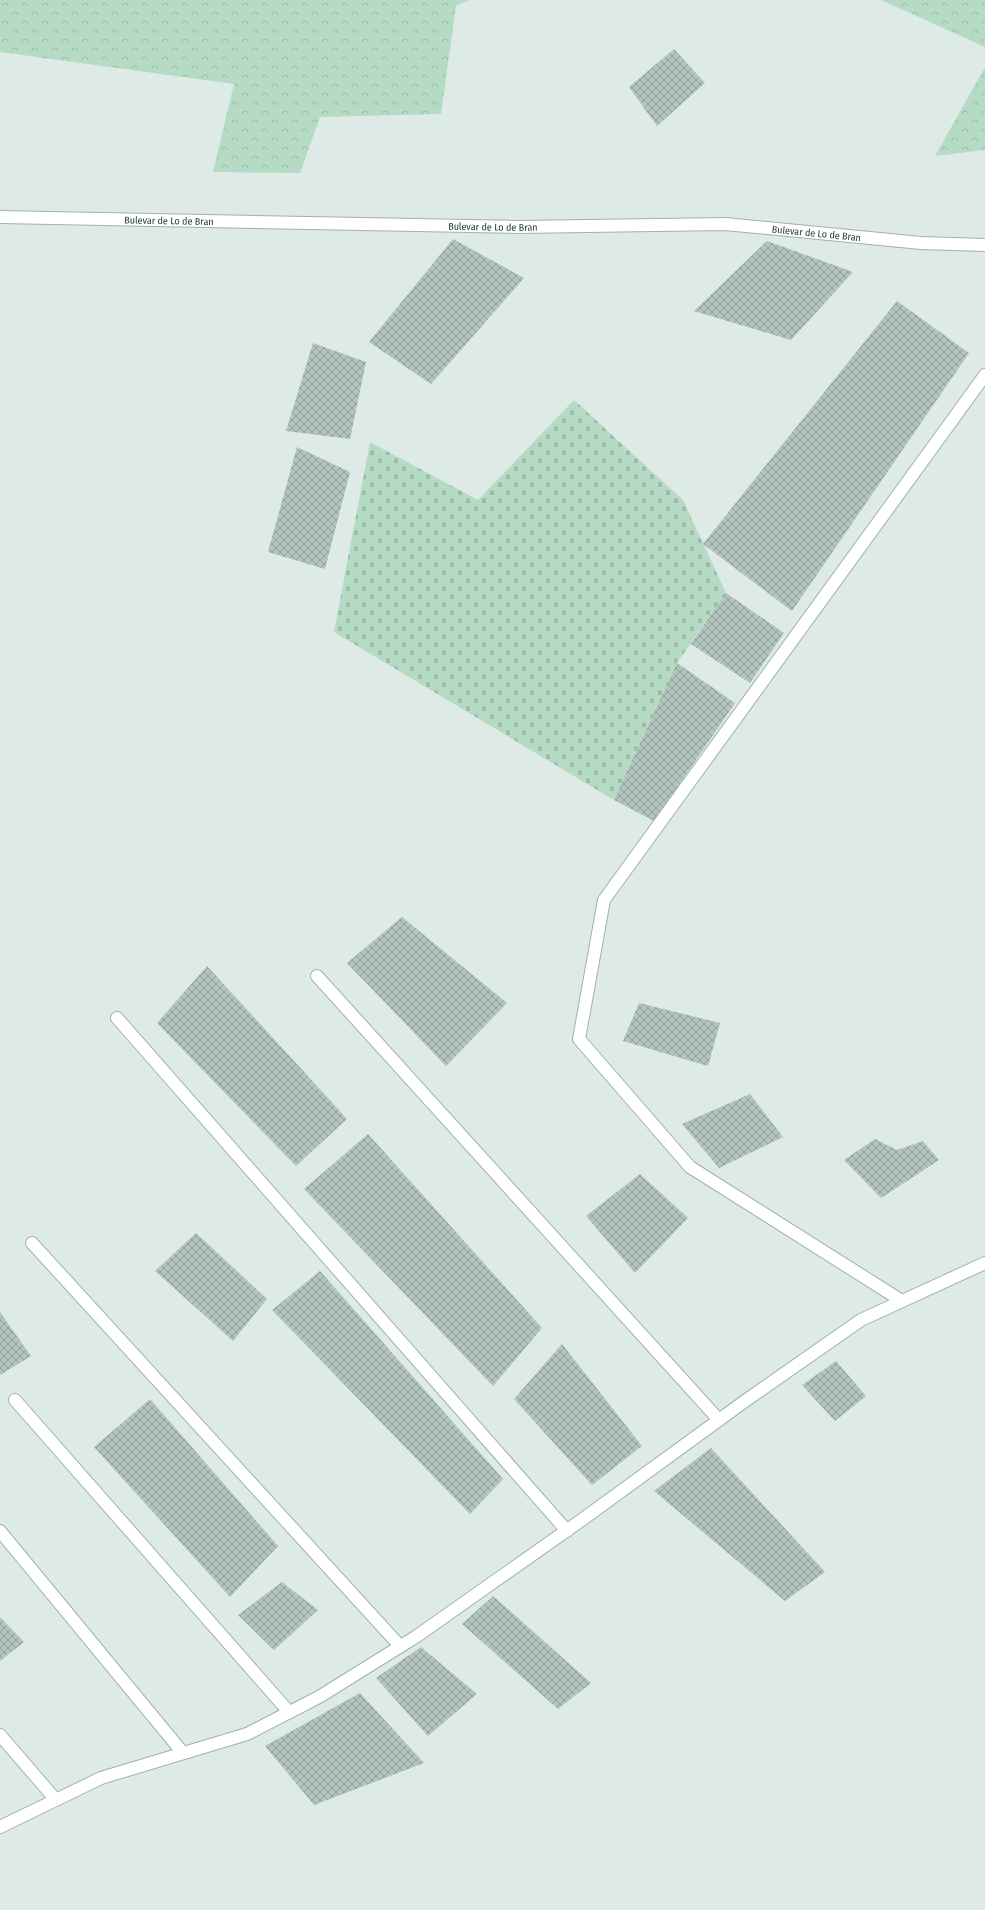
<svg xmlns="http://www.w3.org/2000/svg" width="985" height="1910" font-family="'Fira Sans Condensed',sans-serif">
<defs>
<pattern id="forest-crowns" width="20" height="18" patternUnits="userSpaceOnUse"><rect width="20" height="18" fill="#b6dbc4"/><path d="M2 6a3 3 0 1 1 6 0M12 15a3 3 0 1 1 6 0" fill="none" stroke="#9cbda9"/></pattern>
<pattern id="cemetery-stones" width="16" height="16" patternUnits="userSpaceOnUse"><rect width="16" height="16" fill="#b6dbc4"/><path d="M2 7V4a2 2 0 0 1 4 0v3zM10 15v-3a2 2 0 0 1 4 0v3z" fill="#9cbda9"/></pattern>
<pattern id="building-cross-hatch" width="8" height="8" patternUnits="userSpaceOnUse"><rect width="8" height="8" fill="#b3c4bf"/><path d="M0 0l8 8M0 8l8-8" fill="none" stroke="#91a09c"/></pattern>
</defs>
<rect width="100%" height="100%" fill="#deeae5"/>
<path fill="url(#forest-crowns)" d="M0,0H469L456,6L441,114L320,117L300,173L213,172L234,84L0,52Z
M881,0H985V47Z
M985,67V150L935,156Z"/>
<path fill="url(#cemetery-stones)" d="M574,400L683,500L726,593L677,663L614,800L334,632L370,442L478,500Z"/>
<path fill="url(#building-cross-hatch)" d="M674,49L705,83L657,126L629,87Z
M453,239L524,278L431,384L369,342Z
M767,241L853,272L791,340L694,311Z
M897,301L969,353L792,611L703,544Z
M313,343L366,362L350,439L286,431Z
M297,447L350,472L325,569L268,552Z
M726,593L784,633L750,683L691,644Z
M677,663L735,703L654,821L614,800Z
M402,917L507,1003L446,1066L347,963Z
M207,966L347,1119L296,1166L157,1023Z
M639,1003L720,1023L708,1066L623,1041Z
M750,1094L783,1137L719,1168L682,1124Z
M368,1134L542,1328L493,1386L304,1189Z
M875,1139L897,1150L923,1141L939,1160L881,1198L844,1160Z
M640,1174L688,1218L635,1273L586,1216Z
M196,1233L267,1299L233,1341L155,1271Z
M320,1271L503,1479L470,1514L272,1310Z
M0,1312L31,1356L0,1375Z
M562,1344L642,1446L592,1485L514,1399Z
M836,1361L866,1396L835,1421L802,1385Z
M150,1399L278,1546L230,1597L94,1447Z
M711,1448L825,1572L785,1601L654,1491Z
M282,1582L318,1610L274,1650L238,1615Z
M493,1596L591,1683L558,1709L462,1624Z
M0,1617L24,1642L0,1661Z
M421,1647L477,1694L428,1736L376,1678Z
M360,1693L424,1763L314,1805L265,1746Z"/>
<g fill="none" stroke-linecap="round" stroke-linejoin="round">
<g stroke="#a1b1ac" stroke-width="14">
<g id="minor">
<path id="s1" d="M0,217L518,227L725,224L921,243L985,245"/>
<path d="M317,976L719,1420"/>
<path d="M117,1018L567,1531"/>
<path d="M32,1243L400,1646"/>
<path d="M902,1301L690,1167L579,1039L604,900L985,375"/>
<path d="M15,1400L289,1712"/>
<path d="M0,1531L183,1753"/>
<path d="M0,1735L56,1800"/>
<path d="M0,1827L101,1778L247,1734L319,1697L417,1636L583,1519L745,1401L861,1320L985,1263"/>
</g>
</g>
<use href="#minor" stroke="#fff" stroke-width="12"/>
</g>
<g text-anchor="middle" stroke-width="3" stroke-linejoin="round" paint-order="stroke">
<g font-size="10" fill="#1f3934" stroke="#eef6f3">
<text dy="4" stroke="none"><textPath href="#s1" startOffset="169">Bulevar de Lo de Bran</textPath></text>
<text dy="4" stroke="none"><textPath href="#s1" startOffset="493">Bulevar de Lo de Bran</textPath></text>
<text dy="4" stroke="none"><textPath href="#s1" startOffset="817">Bulevar de Lo de Bran</textPath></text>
</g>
</g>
</svg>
